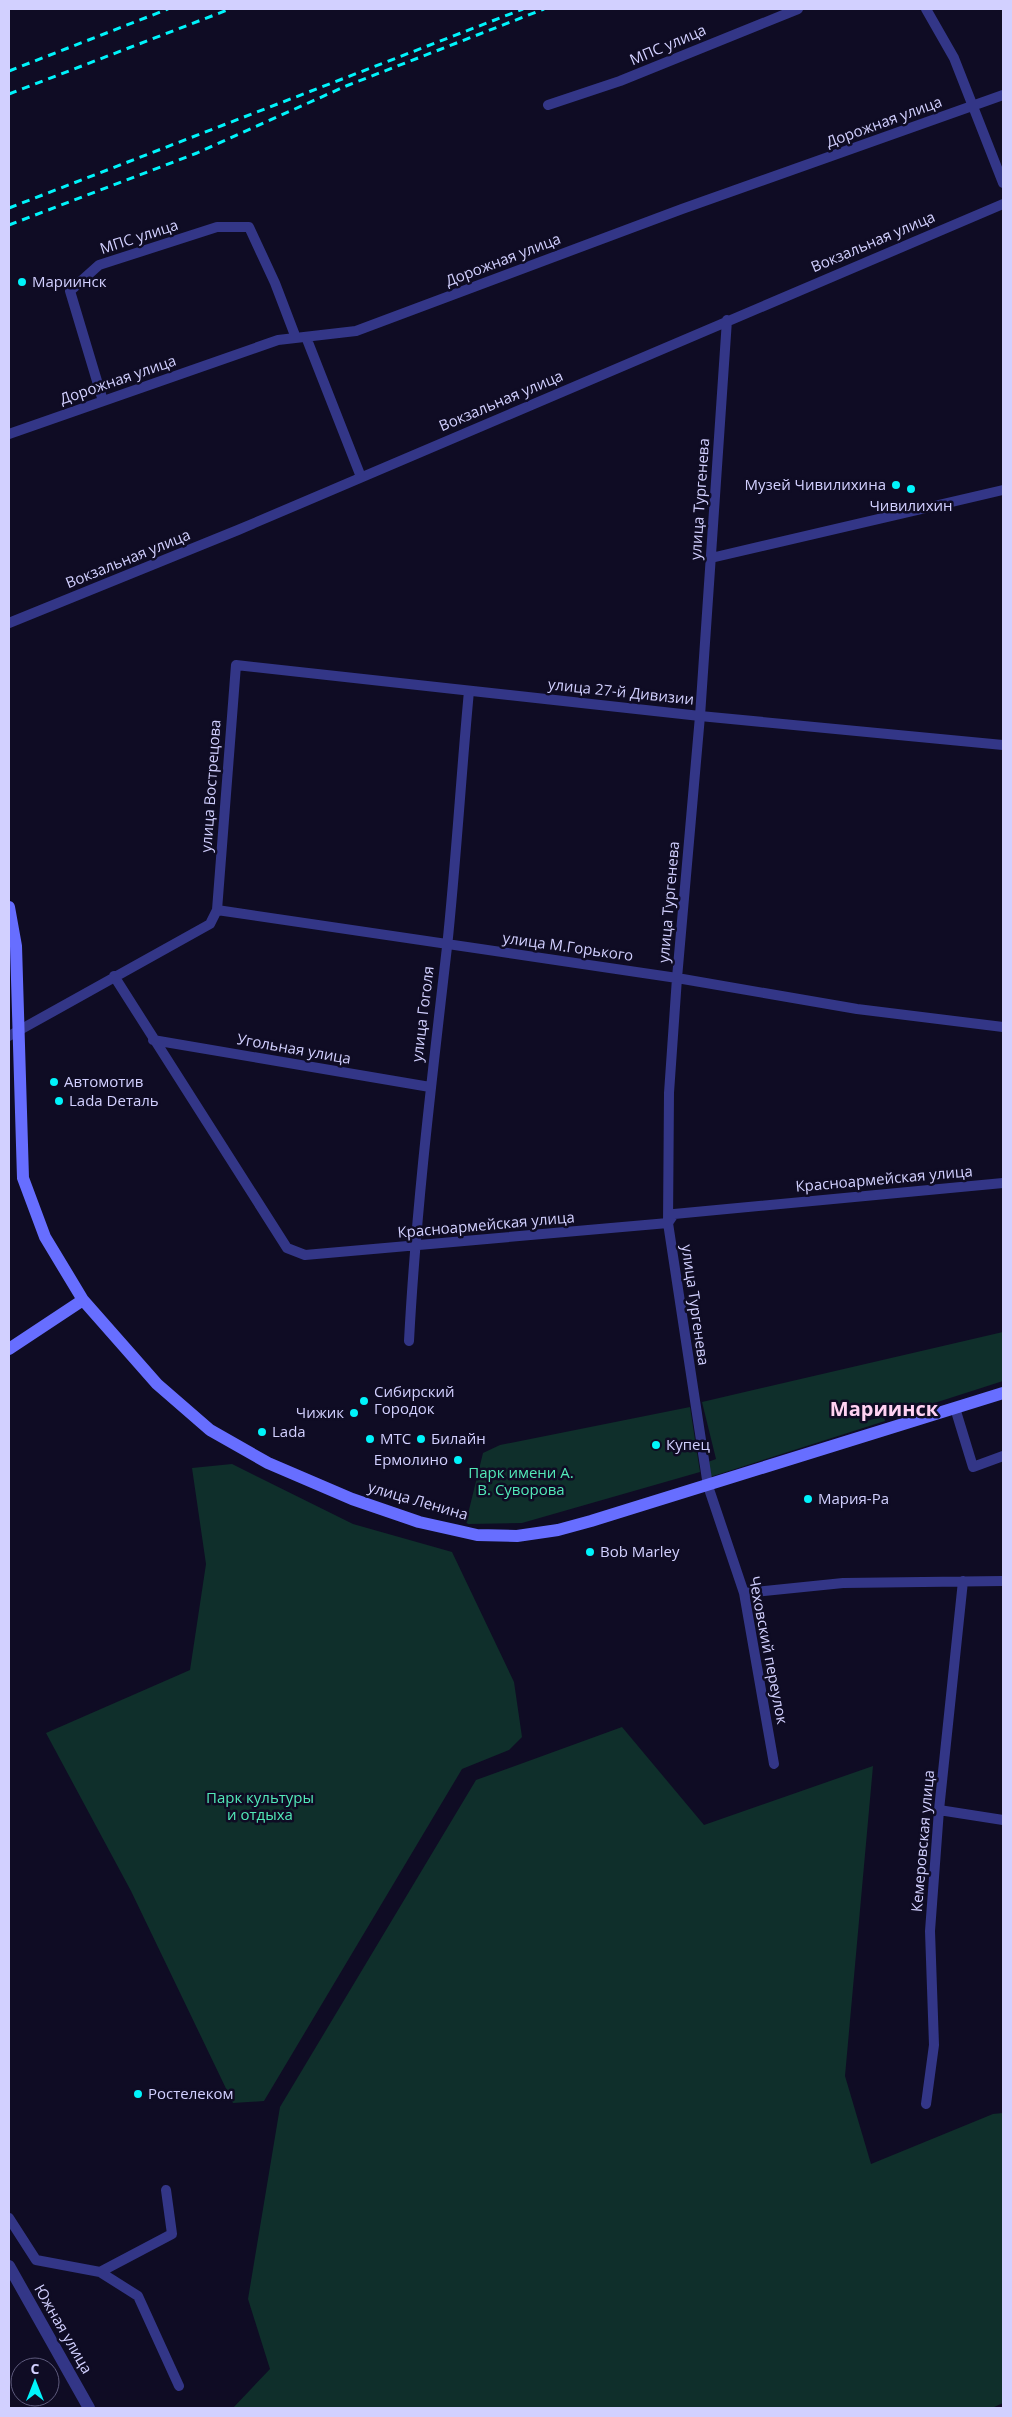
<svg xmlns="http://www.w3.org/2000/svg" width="1012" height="2417" font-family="'Open Sans',sans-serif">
<rect width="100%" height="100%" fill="#0f0c24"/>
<path fill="#0f2f2b" d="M1003,1332V1381L922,1407L921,1402L859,1420L860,1423L884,1416L885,1421L710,1477L708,1462L716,1459L702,1402Z
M690,1407L700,1472L522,1523L468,1524L466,1522L483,1453L500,1445Z
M232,1464L353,1524L452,1552L514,1682L522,1737L509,1750L462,1769L264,2101L233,2103L131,1891L46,1733L190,1670L206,1564L192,1468Z
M622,1727L704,1825L873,1766L845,2076L871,2164L993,2114L1003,2113V2403L992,2408H233L270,2369L248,2299L280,2107L476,1780Z"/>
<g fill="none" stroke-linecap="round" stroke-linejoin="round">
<path stroke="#333687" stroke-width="10" d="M926,9L954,58L1003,183
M548,105L620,81L798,9
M727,320L700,716L677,978L669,1093L668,1223L708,1486L744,1593L774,1764
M306,337L361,477
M103,401L70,291L99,265L217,227H249L275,283L296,338
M9,434L278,340L356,331L682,209L1003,95
M711,558L1003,490
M9,623L238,530L1003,204
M217,910L677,978L857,1009L1003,1027
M114,976L287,1248L305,1255L668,1223L674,1214L1003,1183
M9,1036L210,924L217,910L236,665L700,716L1003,745
M153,1040L430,1087
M409,1341C416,1209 432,1078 447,947C456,862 461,776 469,691
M955,1408L973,1467L1003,1456
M744,1593L843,1583L1003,1581
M939,1810L1003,1820
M926,2104L934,2045L930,1931L939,1810L963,1581
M9,2218L36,2260L100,2272L138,2296L179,2386
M100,2272L172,2234L166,2190"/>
<path stroke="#333687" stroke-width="12" d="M9,2266L89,2408"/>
<path stroke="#676eff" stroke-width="12" d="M9,907L16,946L23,1178L45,1237L83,1300L157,1384L210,1430L268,1463L352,1499L419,1522L477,1535L517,1536L558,1530L591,1521L1003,1393
M9,1349L83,1300"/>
<path stroke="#00f4fb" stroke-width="3" stroke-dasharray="8 6" stroke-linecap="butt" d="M9,71L168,9
M9,94L230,9
M9,208L523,9
M9,225L197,153L346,86L544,9"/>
</g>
<g fill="#00f4fb" stroke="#0f0c24" stroke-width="2">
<circle cx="22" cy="282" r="5"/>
<circle cx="896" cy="485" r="5"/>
<circle cx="911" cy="489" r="5"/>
<circle cx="54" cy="1082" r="5"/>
<circle cx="59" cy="1101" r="5"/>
<circle cx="364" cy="1401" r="5"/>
<circle cx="354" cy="1413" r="5"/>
<circle cx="262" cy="1432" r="5"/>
<circle cx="370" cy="1439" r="5"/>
<circle cx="421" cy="1439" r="5"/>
<circle cx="656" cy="1445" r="5"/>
<circle cx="458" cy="1460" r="5"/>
<circle cx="808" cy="1499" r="5"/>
<circle cx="590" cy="1552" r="5"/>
<circle cx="138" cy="2094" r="5"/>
</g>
<g text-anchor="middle" stroke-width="5" stroke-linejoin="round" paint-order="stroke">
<g font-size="15" fill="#d2d0ff" stroke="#0f0c24">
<text transform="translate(668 45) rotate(-23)" y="5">МПС улица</text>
<text transform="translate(884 122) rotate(-20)" y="5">Дорожная улица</text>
<text transform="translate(139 237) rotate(-18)" y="5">МПС улица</text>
<text transform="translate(873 242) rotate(-23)" y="5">Вокзальная улица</text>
<text transform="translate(503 260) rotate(-21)" y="5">Дорожная улица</text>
<text transform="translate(118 380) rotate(-19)" y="5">Дорожная улица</text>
<text transform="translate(501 401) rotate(-23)" y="5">Вокзальная улица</text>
<text transform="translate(700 499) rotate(-86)" y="5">улица Тургенева</text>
<text transform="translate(128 559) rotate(-22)" y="5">Вокзальная улица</text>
<text transform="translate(621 692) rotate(6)" y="5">улица 27-й Дивизии</text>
<text transform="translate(211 786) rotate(-86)" y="5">улица Вострецова</text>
<text transform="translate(669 902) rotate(-85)" y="5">улица Тургенева</text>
<text transform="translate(568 947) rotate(8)" y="5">улица М.Горького</text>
<text transform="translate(423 1014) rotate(-83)" y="5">улица Гоголя</text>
<text transform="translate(294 1049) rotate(10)" y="5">Угольная улица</text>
<text transform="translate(884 1179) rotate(-5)" y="5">Красноармейская улица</text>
<text transform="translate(486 1225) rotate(-5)" y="5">Красноармейская улица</text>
<text transform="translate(695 1305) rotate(82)" y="5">улица Тургенева</text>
<text transform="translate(418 1501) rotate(16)" y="5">улица Ленина</text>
<text transform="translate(768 1650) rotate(79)" y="5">Чеховский переулок</text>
<text transform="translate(923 1841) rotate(-85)" y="5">Кемеровская улица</text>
<text transform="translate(63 2329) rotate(60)" y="5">Южная улица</text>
</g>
<g font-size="15" fill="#d2d0ff" stroke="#0f0c24" text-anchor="start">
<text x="32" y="287">Мариинск</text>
<text x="886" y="490" text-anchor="end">Музей Чивилихина</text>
<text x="911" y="511" text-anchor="middle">Чивилихин</text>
<text x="64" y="1087">Автомотив</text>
<text x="69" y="1106">Lada Dеталь</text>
<text x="374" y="1397">Сибирский<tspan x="374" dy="17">Городок</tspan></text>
<text x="344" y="1418" text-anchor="end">Чижик</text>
<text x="272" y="1437">Lada</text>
<text x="380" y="1444">МТС</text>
<text x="431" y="1444">Билайн</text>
<text x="666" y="1450">Купец</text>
<text x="448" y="1465" text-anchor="end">Ермолино</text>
<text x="818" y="1504">Мария-Ра</text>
<text x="600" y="1557">Bob Marley</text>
<text x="148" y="2099">Ростелеком</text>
</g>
<g font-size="15" fill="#52e9b8" stroke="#0f0c24">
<text x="521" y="1478">Парк имени А.<tspan x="521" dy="17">В. Суворова</tspan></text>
<text x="260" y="1803">Парк культуры<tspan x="260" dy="17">и отдыха</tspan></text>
</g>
<g font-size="20" font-weight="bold" fill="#ffd2f2" stroke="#0f0c24">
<text x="884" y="1416">Мариинск</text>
</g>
</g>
<rect width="1012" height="2417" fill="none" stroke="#d2d0ff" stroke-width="20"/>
<g transform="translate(35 2382)"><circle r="24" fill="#0f0c24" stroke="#5d5a7c"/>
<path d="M0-4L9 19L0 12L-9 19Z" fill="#00f4fb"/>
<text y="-8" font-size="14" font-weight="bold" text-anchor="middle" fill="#d2d0ff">С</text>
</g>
</svg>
